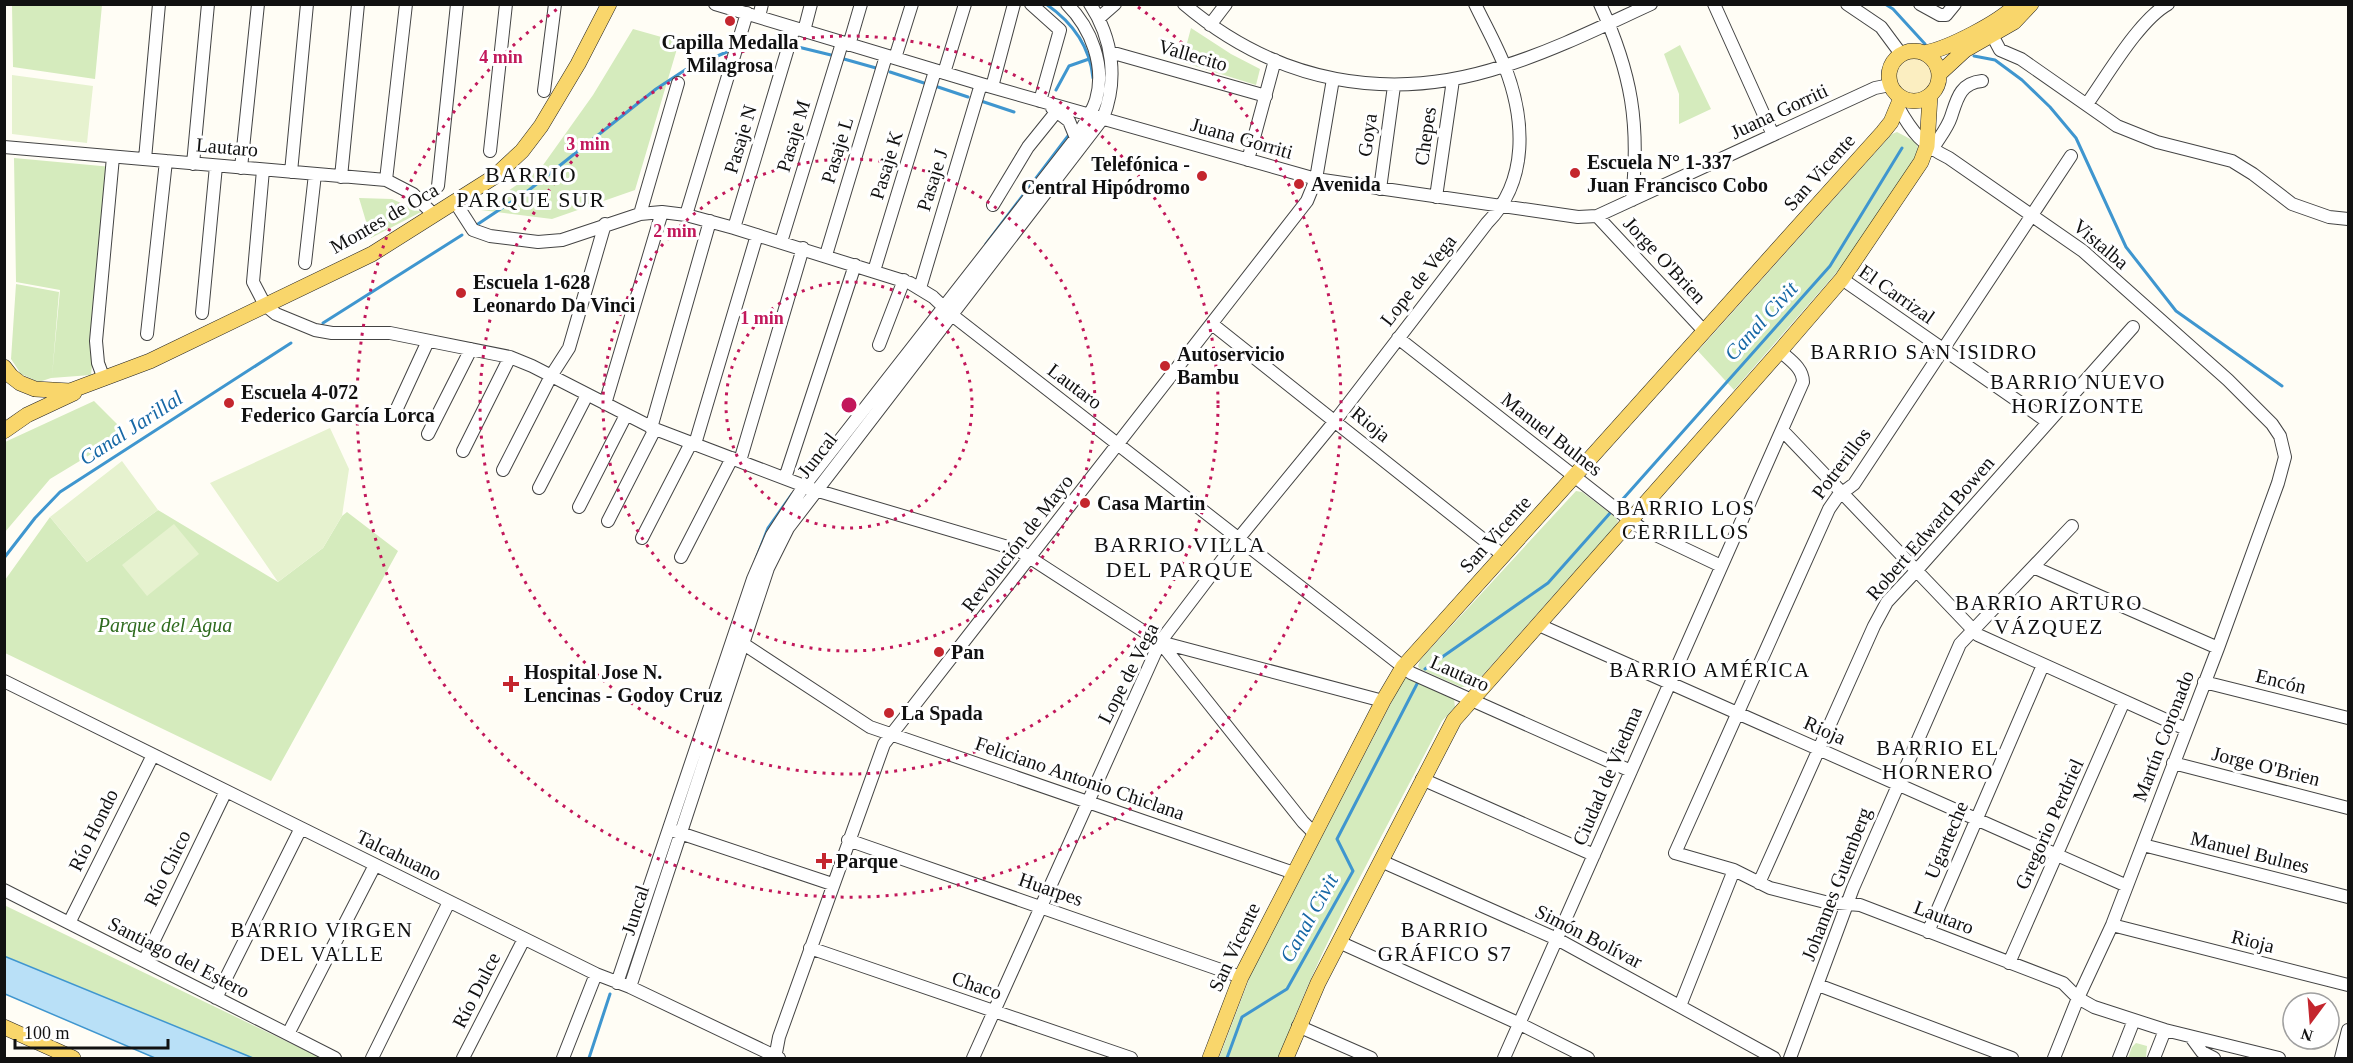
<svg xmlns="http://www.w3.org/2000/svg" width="2353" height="1063" font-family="'Times New Roman',serif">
<rect width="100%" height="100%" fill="#fffdf5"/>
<path fill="#d5ebbd" d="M12,5H102L95,79L13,67Z
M1191,28L1231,54L1260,69L1256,85L1182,62Z
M633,29L679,42L635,190L552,219L481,210L541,168L593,95Z
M1680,45L1711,109L1679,124V94L1664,54Z
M1897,132L1916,142L1919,150L1917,155L1843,265L1734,390L1698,351L1892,134Z
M14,158L112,167L91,375L51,378L39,382L21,374L11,359L16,284L59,292L52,376L60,290L16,282Z
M359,198L392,199L421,212L371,238Z
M94,401L126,433L50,479L5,532V442Z
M1576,491L1582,492L1615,517L1618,521L1616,525L1473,686L1461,687L1420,669L1418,666L1420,660Z
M158,510L278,582L323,548L342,516L347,512L398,551L271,781L5,653V580L50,517L87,562Z
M1406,678L1454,699L1455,707L1442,721C1385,832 1321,941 1279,1058H1219L1251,974L1402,682Z
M4,905L321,1058H253L5,956Z
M2136,1043L2147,1046L2146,1058H2128L2132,1047Z"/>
<path fill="#fbeec1" d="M1895 76a19 19 0 1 1 38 0a19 19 0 1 1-38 0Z"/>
<path fill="#e6f2cf" d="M12,75L93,86L87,143L12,134Z
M330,428L349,469L342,516L323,548L278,582L210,483Z
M122,461L158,510L87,562L50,517Z
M174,524L199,554L147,596L122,565Z"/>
<path fill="#b9e0f7" stroke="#3f96cf" stroke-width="1.5" d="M4,956L253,1058H155L5,994Z"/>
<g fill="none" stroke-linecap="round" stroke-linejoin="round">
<path stroke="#3f96cf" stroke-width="3" d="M1046,4C1072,22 1090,47 1093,78
M1885,4L1893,9L1925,44
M794,46L831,55
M743,47L781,46
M1974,56L1995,60L2022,80L2050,107L2076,138L2126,247L2176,311L2282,386
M844,59L876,68
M890,72L924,83
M938,87L968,97
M1056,90L1069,66L1089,59
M981,101L1014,112
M478,224L529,190L656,89L685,70L729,51
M986,244L1068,136
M323,323L462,235
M1622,500L1830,266L1902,148
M4,558L35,518L60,492L291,343
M756,559L768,528L792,494
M1425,669L1548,583L1611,512
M589,1058L610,994
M1227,1058L1242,1017L1287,989L1353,871L1337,839L1419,680"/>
<g stroke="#444" stroke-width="14">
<path id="minor" d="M715,4L981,84L1316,179L1578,217L1597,216L1875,88L1890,85
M1031,4L1060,30L1040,101
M1184,4C1277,83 1389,104 1504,66C1555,50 1603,26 1651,4
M1600,4C1632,74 1640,124 1632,200
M1714,4L1773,135
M1847,4L1881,27L1901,54
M1920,4L1940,15H1946L1955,4
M759,17L762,4
M1099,18L1115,4
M1210,25L1226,4
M804,31L811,4
M1992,35L2000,50L2021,59L2117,126L2157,142L2232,161L2253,174L2292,204L2329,217L2348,219
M849,45L861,4
M1110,52L1266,96
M895,58L912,4
M944,73L965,4
M992,87L1014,4
M544,91L555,4
M2087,104C2107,76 2139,20 2168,4
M1898,107C1912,132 1922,145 1949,158L2083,251L2228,380L2272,424L2280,436L2285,457L2278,483L2218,648L2112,925L2078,998L2054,1058
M1052,108L1069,121L1076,138
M4,147L386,180L413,194L434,215
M1932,150C1938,139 1947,129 1951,117C1957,99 1960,83 1982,81
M490,151L506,4
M2071,156L1854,484L1838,496L1829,509L1675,853L1734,870L1770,888L1825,902L1860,905L2063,983L2078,998L2094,1007L2165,1030L2279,1058
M145,159L159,4
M1248,160L1275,60
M193,164L208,4
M241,168L258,4
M263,170L253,282L265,305L276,314L315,330L332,333H390L510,357L532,366L655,429L815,490L1018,550L1160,642L1383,701
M291,172L307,4
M341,177L358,4
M386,180L406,4
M438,186L457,4
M1380,189L1394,86
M1436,197L1453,80
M455,202L473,230L490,236L538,242L562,240L640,214L662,212L686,215L734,228L910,283L933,297L952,315L1411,673L1631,771
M993,205L1028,147L1057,111
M640,214L678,83
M686,215L747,13
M1597,216L1704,331
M734,228L794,28
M781,242L842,43
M826,255L886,56
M305,263L315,174
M874,271L935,71
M1842,279L2048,422
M920,288L981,84
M202,313L216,166
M1212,324L1504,556
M147,334L166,161
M1398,338L1630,520L1641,528L1721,566
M879,345L904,280
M104,379L98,363L96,341L113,157
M605,404L662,212
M393,417L428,341
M651,428L710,221
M1782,430L1978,635L2186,729
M428,434L471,349
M695,444L757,235
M463,451L510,357
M740,461L803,248
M503,470L551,376L569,348L605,224
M785,478L855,265
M539,488L587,395
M579,507L626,415
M608,521L655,429
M642,538L691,443
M681,557L732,458
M2033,567L2218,648
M1539,625L2127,886
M739,641L870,727L1294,873
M1160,642L1303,822L1314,833
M4,681L596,974L630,987L779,1058
M2204,682L2348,718
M2173,763L2348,808
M1422,779L1594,855
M674,831L832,884
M848,840L1241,977
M2143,845L2348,897
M1381,861L1557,939L1774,1058
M1759,883L1874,626L1887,602L1916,571L2133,327
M4,890L335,1058
M69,923L153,755
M2112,925L2348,985
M1928,932L2043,665
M1339,942L1520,1024L1588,1058
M810,948L1131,1058
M144,961L226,791
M2009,963L2124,701
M617,983L753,579L772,535L804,486L1076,138C1083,126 1092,113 1096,100C1106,66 1091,28 1067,4
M1818,985L2012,1058
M630,987L768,568L788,528L1103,118C1118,80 1113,39 1090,4
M216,998L301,828
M1680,1006L1734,870
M1298,1026L1371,1058
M288,1034L375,865
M2191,1037L2202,1052L2214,1058
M372,1058L449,902
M463,1058L524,939
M563,1058L596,974
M775,1058L779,1037L884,744L1307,201L1316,179L1333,79
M973,1058L1160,642L1239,538L1335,421L1487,223C1529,181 1525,119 1505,67C1497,46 1485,25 1475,4
M1504,1058L1803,382C1803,368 1790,360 1780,351
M1790,1058L1853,888L1960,644L2072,526
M2119,1058L2134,1020
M2154,1058L2165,1030
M2341,1058L2348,1030"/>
</g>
<g stroke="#222" stroke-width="16">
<path id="major" d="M1889 76a25 25 0 1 1 50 0a25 25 0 1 1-50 0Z
M1924,53C1948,49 2000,22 2017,4
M1939,74L1965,50L2014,22L2031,4
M4,367L11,376L20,383L35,389L70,391L150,361L372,254L494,177L522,151L541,126L578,64L609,4
M4,431L27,415L74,393
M4,1027L73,1058
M1210,1058L1241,977L1383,701L1403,667L1883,132L1891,122L1901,98
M1286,1058L1318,983L1454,720L1780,351L1842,279L1921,162L1927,146L1930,96"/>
</g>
<use href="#minor" stroke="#fff" stroke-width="12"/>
<use href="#major" stroke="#f9d66b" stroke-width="15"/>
</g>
<g fill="none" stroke="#c2185b" stroke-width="3" stroke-dasharray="3 6">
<circle cx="849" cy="405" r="123"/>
<circle cx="849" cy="405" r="246"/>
<circle cx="849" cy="405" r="369"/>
<path d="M1138 7A492 492 0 1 1 560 7"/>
</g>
<g fill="#c4262e" stroke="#fff" stroke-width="2">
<circle cx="730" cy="21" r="6"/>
<circle cx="1575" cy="173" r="6"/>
<circle cx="1202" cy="176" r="6"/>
<circle cx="1299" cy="184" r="6"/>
<circle cx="461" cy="293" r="6"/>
<circle cx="1165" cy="366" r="6"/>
<circle cx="229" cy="403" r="6"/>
<circle cx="1085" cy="503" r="6"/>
<circle cx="939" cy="652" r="6"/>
<path d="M508 675h6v6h6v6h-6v6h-6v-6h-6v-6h6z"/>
<circle cx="889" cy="713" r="6"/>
<path d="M821 852h6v6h6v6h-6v6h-6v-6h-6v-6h6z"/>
</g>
<g text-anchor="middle" stroke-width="6" stroke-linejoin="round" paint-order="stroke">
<g font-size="20" font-weight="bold" fill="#111" stroke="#fff" text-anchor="start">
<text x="730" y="49" text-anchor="middle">Capilla Medalla<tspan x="730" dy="23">Milagrosa</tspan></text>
<text x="1587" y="169">Escuela N° 1-337<tspan x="1587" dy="23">Juan Francisco Cobo</tspan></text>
<text x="1190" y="171" text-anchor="end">Telefónica -<tspan x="1190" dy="23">Central Hipódromo</tspan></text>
<text x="1311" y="191">Avenida</text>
<text x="473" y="289">Escuela 1-628<tspan x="473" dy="23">Leonardo Da Vinci</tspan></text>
<text x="1177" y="361">Autoservicio<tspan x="1177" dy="23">Bambu</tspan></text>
<text x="241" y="399">Escuela 4-072<tspan x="241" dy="23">Federico García Lorca</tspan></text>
<text x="1097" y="510">Casa Martin</text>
<text x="951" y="659">Pan</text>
<text x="524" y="679">Hospital Jose N.<tspan x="524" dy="23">Lencinas - Godoy Cruz</tspan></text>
<text x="901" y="720">La Spada</text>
<text x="836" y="868">Parque</text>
</g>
<g font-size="20" fill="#111" stroke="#fff">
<text transform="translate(1193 55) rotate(16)" y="7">Vallecito</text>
<text transform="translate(1779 111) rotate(-25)" y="7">Juana Gorriti</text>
<text transform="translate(1367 135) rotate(-82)" y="7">Goya</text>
<text transform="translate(793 136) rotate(-73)" y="7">Pasaje M</text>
<text transform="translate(1425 136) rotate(-82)" y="7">Chepes</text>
<text transform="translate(1242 138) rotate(16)" y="7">Juana Gorriti</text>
<text transform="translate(740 139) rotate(-73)" y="7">Pasaje N</text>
<text transform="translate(227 147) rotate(5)" y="7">Lautaro</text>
<text transform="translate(837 150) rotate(-73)" y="7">Pasaje L</text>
<text transform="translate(886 165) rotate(-73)" y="7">Pasaje K</text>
<text transform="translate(1819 172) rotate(-48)" y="7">San Vicente</text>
<text transform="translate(932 180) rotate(-73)" y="7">Pasaje J</text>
<text transform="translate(384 218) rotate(-30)" y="7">Montes de Oca</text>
<text transform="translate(2101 244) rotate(40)" y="7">Vistalba</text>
<text transform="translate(1665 260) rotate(47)" y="7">Jorge O'Brien</text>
<text transform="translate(1418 280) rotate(-52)" y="7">Lope de Vega</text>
<text transform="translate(1897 294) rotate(35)" y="7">El Carrizal</text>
<text transform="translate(1075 386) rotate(37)" y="7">Lautaro</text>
<text transform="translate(1371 424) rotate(39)" y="7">Rioja</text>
<text transform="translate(1552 434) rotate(38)" y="7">Manuel Bulnes</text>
<text transform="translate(817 455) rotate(-52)" y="7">Juncal</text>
<text transform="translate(1841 463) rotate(-53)" y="7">Potrerillos</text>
<text transform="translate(1930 528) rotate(-49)" y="7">Robert Edward Bowen</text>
<text transform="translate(1495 534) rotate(-48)" y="7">San Vicente</text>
<text transform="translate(1017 543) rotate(-52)" y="7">Revolución de Mayo</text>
<text transform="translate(1128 673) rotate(-63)" y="7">Lope de Vega</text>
<text transform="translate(1460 673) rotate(24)" y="7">Lautaro</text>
<text transform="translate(2281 681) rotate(14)" y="7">Encón</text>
<text transform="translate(1825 730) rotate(24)" y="7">Rioja</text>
<text transform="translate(2163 736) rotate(-69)" y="7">Martín Coronado</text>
<text transform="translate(2266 766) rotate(14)" y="7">Jorge O'Brien</text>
<text transform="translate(1607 776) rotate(-67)" y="7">Ciudad de Viedma</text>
<text transform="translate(1080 778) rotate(19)" y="7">Feliciano Antonio Chiclana</text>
<text transform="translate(2049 824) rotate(-66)" y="7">Gregorio Perdriel</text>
<text transform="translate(93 830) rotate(-64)" y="7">Río Hondo</text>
<text transform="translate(1946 840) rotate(-67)" y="7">Ugarteche</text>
<text transform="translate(2250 852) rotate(14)" y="7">Manuel Bulnes</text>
<text transform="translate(399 855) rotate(26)" y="7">Talcahuano</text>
<text transform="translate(167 868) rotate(-64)" y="7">Río Chico</text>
<text transform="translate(1836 884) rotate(-69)" y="7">Johannes Gutenberg</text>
<text transform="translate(1051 889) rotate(19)" y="7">Huarpes</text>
<text transform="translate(635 910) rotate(-72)" y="7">Juncal</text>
<text transform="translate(1944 917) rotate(21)" y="7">Lautaro</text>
<text transform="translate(1589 936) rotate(27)" y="7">Simón Bolívar</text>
<text transform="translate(2253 941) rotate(14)" y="7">Rioja</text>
<text transform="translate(1234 947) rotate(-65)" y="7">San Vicente</text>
<text transform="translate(179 957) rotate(27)" y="7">Santiago del Estero</text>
<text transform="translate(977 985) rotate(19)" y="7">Chaco</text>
<text transform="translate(476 990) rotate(-63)" y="7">Río Dulce</text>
</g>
<g font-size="20" font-style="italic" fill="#2f6b1f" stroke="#fff">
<text x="165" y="632">Parque del Agua</text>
</g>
<g font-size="21" font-style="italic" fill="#1768a6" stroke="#fff">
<text transform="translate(1761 321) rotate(-48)" y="7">Canal Civit</text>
<text transform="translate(131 428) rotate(-33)" y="7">Canal Jarillal</text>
<text transform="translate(1309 918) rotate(-61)" y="7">Canal Civit</text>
</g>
<g font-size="21" letter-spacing="1.5" fill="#111" stroke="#fff">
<text x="1924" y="359">BARRIO SAN ISIDRO</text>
<text x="2078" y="389">BARRIO NUEVO<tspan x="2078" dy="24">HORIZONTE</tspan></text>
<text x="1686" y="515">BARRIO LOS<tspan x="1686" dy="24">CERRILLOS</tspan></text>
<text x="2049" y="610">BARRIO ARTURO<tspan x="2049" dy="24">VÁZQUEZ</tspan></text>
<text x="1710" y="677">BARRIO AMÉRICA</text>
<text x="1938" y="755">BARRIO EL<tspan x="1938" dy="24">HORNERO</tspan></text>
<text x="322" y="937">BARRIO VIRGEN<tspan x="322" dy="24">DEL VALLE</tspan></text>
<text x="1445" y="937">BARRIO<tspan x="1445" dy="24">GRÁFICO S7</tspan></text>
</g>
<g font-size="22" letter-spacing="1.5" fill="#111" stroke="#fff">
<text x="531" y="182">BARRIO<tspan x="531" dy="25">PARQUE SUR</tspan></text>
<text x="1180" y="552">BARRIO VILLA<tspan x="1180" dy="25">DEL PARQUE</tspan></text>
</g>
</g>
<circle cx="849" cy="405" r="9" fill="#c2185b" stroke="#fff" stroke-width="3"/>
<g font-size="18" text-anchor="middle" font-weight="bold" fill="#c2185b" stroke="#fff" stroke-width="6" stroke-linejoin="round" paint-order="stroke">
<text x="501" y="63">4 min</text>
<text x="588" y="150">3 min</text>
<text x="675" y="237">2 min</text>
<text x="762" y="324">1 min</text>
</g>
<rect width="2353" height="1063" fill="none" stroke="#111111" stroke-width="12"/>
<g transform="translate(2311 1021) rotate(196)"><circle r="28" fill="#ffffff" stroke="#a0a0a0" stroke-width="1.5"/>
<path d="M0-4.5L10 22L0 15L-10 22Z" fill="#c4262e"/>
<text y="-9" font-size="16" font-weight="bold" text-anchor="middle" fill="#111111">N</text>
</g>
<path d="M15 1039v9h153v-9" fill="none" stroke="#111111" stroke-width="3"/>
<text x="24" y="1039" font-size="18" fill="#111111" stroke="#ffffff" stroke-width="4.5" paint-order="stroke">100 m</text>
</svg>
